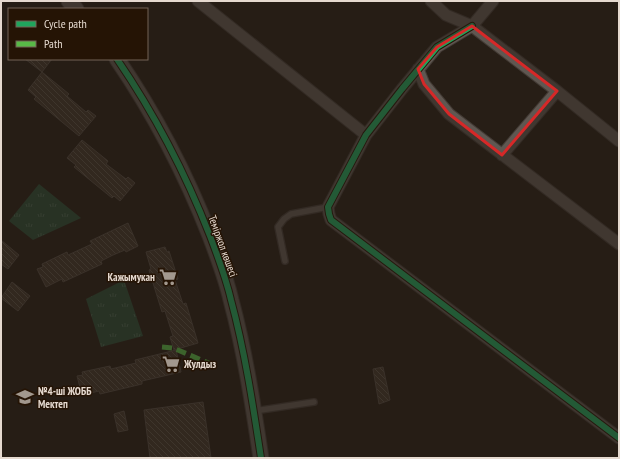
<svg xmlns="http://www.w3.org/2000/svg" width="620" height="459" font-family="'PT Sans Narrow',sans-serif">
<defs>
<pattern id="park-tufts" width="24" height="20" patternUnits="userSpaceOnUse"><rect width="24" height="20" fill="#2a4c36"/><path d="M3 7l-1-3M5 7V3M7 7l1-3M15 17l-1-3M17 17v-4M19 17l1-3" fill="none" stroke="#496552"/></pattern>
<pattern id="building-back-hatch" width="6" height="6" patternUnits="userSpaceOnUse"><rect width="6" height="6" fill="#41362a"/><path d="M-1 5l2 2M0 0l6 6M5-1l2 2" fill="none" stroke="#5c5248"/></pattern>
</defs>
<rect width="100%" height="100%" fill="#271e16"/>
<path fill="url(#park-tufts)" d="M39,184L81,218L33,240L9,221Z
M124,280L143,336L101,347L86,299Z"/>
<path fill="url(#building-back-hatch)" stroke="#524941" d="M25,59H52L42,72Z
M42,72L69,94L67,96L86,112L88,110L96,116L79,136L34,99L36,97L28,90Z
M82,140L108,161L106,164L126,179L128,177L135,183L120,201L114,196L112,198L74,167L76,165L67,158Z
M128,223L138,246L126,252L125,250L113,255L101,261L102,264L63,282L62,279L46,287L37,269L43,267L42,264L67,252L68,255L92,244L90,241Z
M1,240L19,255L8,269L1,264Z
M165,247L167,252L169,251L178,279L175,280L183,304L186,303L198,343L174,350L170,337L173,336L165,311L162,312L149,270L151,269L146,252Z
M12,282L30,296L18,311L1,298Z
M176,350L181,372L142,381V384L100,394L99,391L82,395L77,376L83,375L82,372L110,366L111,369L136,363L135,360Z
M383,367L390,400L379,404L373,369Z
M203,402L211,458H150L144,410Z
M124,411L128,430L118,432L114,414Z"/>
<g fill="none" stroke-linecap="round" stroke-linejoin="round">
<g stroke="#433b35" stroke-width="8">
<path id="lane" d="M285,261L278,227L284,219L291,214L328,207
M254,411L314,402"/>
</g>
<g stroke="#433b35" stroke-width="13">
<path id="street" d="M198,1L366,135
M431,1L446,15L472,26
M493,1L472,26L557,91L619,141
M472,26L437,47L402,89L366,135L328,207L329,214L331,220L619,438
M418,69L424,84L449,114L619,244
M502,155L557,91"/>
</g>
<g stroke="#433b35" stroke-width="17">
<path id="secondary" d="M69,1L76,9
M117,59C156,116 185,172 210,236C218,257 226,278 231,300C245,352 253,405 261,458"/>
</g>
<use href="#lane" stroke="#5f5751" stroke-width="5.5"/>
<use href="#street" stroke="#5f5751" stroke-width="11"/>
<use href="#secondary" stroke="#5f5751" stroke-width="15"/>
<path stroke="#58b947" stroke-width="5" stroke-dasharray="10 5" stroke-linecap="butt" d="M162,347L173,348L218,367"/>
<g stroke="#251405" stroke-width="8">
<path id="cycleway" d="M472,26L437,47L402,89L366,135L328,207L329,214L331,220L619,438
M117,59C156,116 185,172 210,236C218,257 226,278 231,300C245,352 253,405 261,458"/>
</g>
<use href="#cycleway" stroke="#20a55d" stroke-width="6"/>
</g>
<path d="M0 0H620V459H0ZM472,26L557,91L502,155L449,114L424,84L418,69L437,47Z" fill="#271e16" fill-opacity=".55" fill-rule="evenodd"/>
<path fill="none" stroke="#d62828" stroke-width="3" stroke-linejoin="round" d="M472,26L557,91L502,155L449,114L424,84L418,69L437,47Z"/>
<defs>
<g id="supermarket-bare" transform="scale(1.38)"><path d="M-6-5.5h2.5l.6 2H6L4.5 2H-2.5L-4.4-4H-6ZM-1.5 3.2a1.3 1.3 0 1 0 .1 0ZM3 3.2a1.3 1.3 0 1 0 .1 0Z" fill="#a2988e" stroke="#251405" stroke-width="2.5" paint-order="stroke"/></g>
<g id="school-bare" transform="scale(1.38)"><path d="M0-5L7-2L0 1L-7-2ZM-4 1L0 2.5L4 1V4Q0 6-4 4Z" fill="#a2988e" stroke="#251405" stroke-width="2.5" paint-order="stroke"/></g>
</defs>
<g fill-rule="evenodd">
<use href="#supermarket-bare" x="168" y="277"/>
<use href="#supermarket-bare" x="171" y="364"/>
<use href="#school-bare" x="25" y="397"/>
</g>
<g text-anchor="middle" stroke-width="3" stroke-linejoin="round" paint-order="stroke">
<g font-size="11" fill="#e5d9cf" stroke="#251405">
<text transform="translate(223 246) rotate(70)" y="4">Теміржол көшесі</text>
</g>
<g font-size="11" font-weight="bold" fill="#e5d9cf" stroke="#251405" text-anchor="start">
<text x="155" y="281" text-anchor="end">Кажымукан</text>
<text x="184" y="368">Жулдыз</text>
<text x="38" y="395">№4-ші ЖОББ<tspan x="38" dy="13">Мектеп</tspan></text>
</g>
</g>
<rect width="620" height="459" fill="none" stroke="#e5d9cf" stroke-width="4"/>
<rect x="8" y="8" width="140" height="52" fill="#251405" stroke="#726356"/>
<rect x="16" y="21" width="20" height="6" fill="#20a55d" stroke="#726356"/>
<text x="44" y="28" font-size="12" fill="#e5d9cf">Cycle path</text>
<rect x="16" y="41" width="20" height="6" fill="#58b947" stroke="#726356"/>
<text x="44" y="48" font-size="12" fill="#e5d9cf">Path</text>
</svg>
